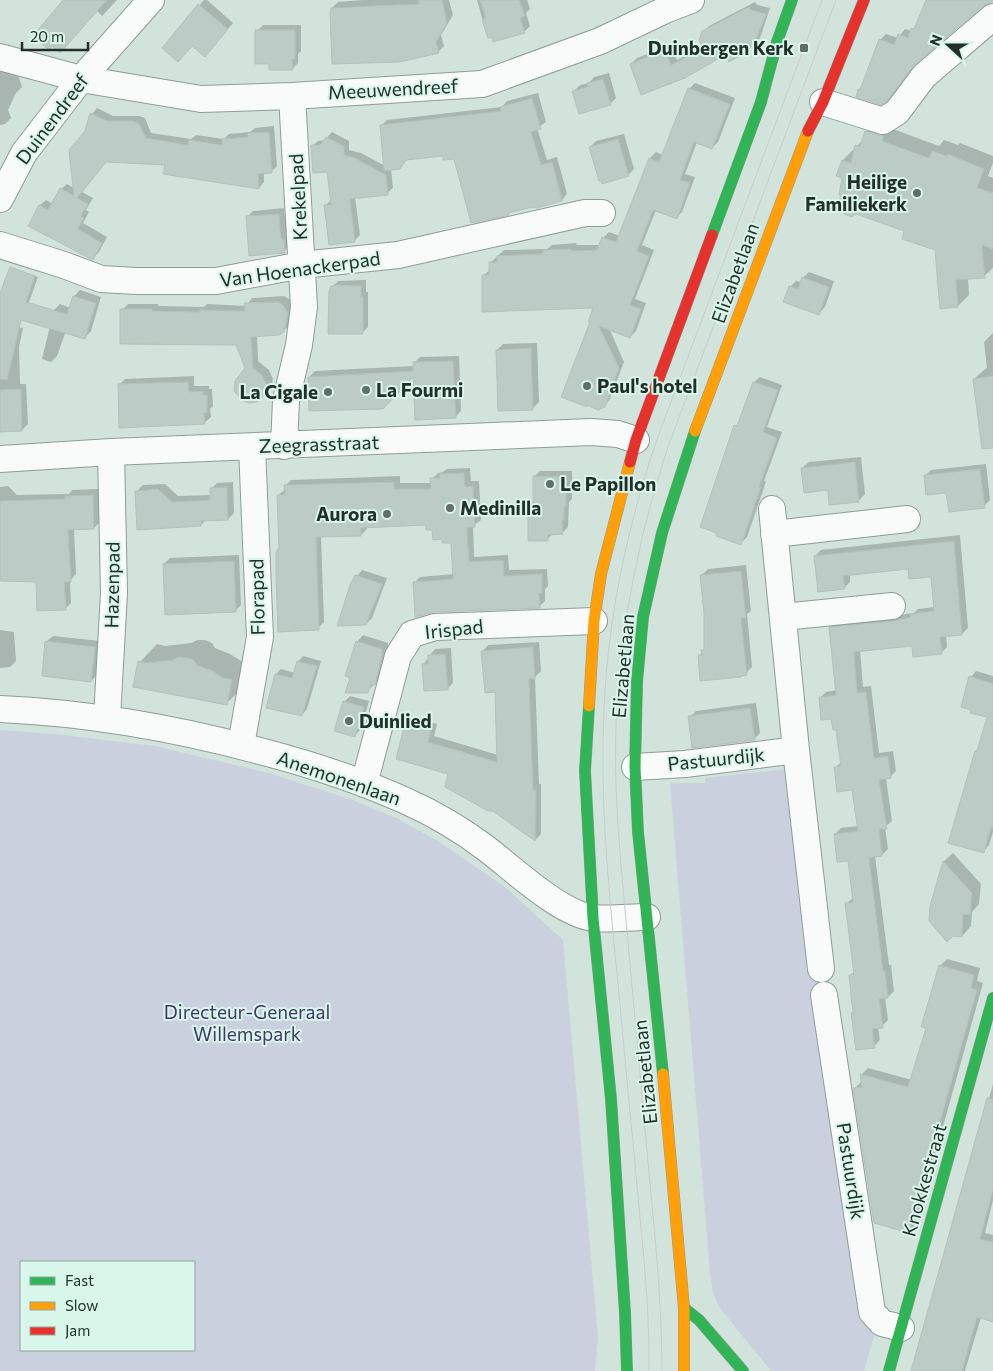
<svg xmlns="http://www.w3.org/2000/svg" width="993" height="1371" font-family="Commissioner,sans-serif">
<rect width="100%" height="100%" fill="#d2e3dc"/>
<path fill="#cbd0de" fill-rule="evenodd" d="M0,730L55,734L155,746L269,773L353,800L396,818L438,841L505,887L563,940L598,1337L595,1371H0ZM21,1262H194V1350H21Z
M787,769L863,1322L874,1336L864,1371H771L719,1307L713,1293L710,1273L670,783H705V778Z"/>
<path fill="#0003" d="M69,0H117L102,16L97,11Z
M204,0H207L233,23L211,49L192,45L163,48Z
M363,0H449L453,15L441,35L444,46L438,52L332,8L338,2Z
M477,0H527L530,9L526,13L530,26L524,32L493,36L485,28Z
M930,0L993,1L983,5L918,60L893,93L857,96L859,89L863,85L880,40L886,34L898,38L905,29L912,31L918,24Z
M755,2L757,5L770,8L760,38L745,52L725,54L685,77L631,64L637,58L671,45L677,60L704,46L703,32L709,26Z
M263,25H301V51L298,54V63L292,69L270,62L257,31Z
M3,69L19,77L22,87L16,93L8,110L11,118L5,124L0,125V72Z
M609,73L616,98L610,104L574,91L580,85L589,83L594,77Z
M695,83L735,98L718,142L712,148L697,142L685,174L695,177L682,212L676,218L656,210L642,245L654,250L635,299L646,303L636,331L630,337L609,328L624,362L610,399L604,406L591,322L595,307L483,276L490,270V263L504,250L547,249L552,245L576,243L577,245H600L603,238L609,232L620,236L650,158L656,152L663,155L689,89Z
M538,93L546,122L537,128L547,160L557,157L567,194L562,200L532,206L510,212L508,214L455,158L444,154L408,158L400,168L391,169L393,188L387,193L355,197L360,235L354,241L325,206L331,200L328,170L312,146L318,141L325,140L332,132L349,141V150L361,153L385,166L381,126L387,120L502,107L507,101Z
M97,108L113,116H139L145,118L151,133L191,139L196,135L224,139L229,134L250,132L255,128L274,126L277,166L271,172L264,173V182L259,188L166,164L107,160L82,192L93,198L86,210L89,212L83,223L107,237L99,252L93,258L29,226L40,205L46,200L53,204L61,189L67,184L74,188L92,114Z
M877,120L893,129L939,146L944,140L958,145L960,143L993,156V163L988,176L993,178V268L984,276L968,278L969,295L958,306L936,250L906,230L843,195V160L863,140L866,132Z
M624,134L634,169L628,175L590,147L596,141Z
M284,208L289,246L283,252L247,217L253,211Z
M14,269L38,277L28,305L0,304V297Z
M809,272L834,281L825,307L819,313L790,287L796,281L801,282L803,278Z
M366,280V292H368V327L362,333L332,287L338,281Z
M80,290L101,297L91,331L85,337L66,331L57,356L51,362L42,359L54,310L60,304L71,308L74,296Z
M284,296L289,299L294,306L290,325L283,331L257,335L258,361L269,370L273,379L271,387L257,401L237,344L122,310L128,304H158V306L204,307L207,304L246,306L252,298Z
M0,324L23,328L19,347L20,384H26L28,424L22,430L0,431Z
M993,333V424L974,379L985,369L987,368L984,342Z
M537,343L539,402L533,408L497,350L503,344Z
M459,356L461,411L455,417L415,374L309,377L315,371L414,366V363L420,357Z
M194,376V386H209V389H212L213,406L210,409L211,417L204,423L119,385L125,379Z
M760,377L782,385L767,427L782,432L764,481L766,482L747,537L741,543L736,426L740,421L754,382Z
M861,457L865,494L859,500L802,468L809,462Z
M986,464L990,500L984,506L925,476L931,470Z
M470,468L471,481H479L481,520L473,526L474,557L508,555L509,570L547,569L548,586L545,589V601L539,607L414,583L420,577L454,574L452,541L443,538L427,524L367,526V529L361,535L321,536L324,622L318,628L278,549L280,548L278,495L286,489L285,486L291,480L400,476V483H432V479L438,473L443,472L447,469Z
M540,471H572V499L569,502L568,527L562,533H553L547,540L529,505L535,499L534,477Z
M233,482L234,513L228,519L206,520L201,525L137,491L143,485L165,484L178,496L212,495L211,489L217,483Z
M8,486L17,495L69,494L72,490L98,489L100,522L94,528L74,529L76,574L70,581L71,603L65,609L37,581L0,580V487Z
M960,535L968,628L962,634L946,635L947,647L941,653L913,645L860,650L863,687L871,686L879,753L893,751L896,771L890,777L886,778L892,821L885,827L888,849L882,855L875,856L889,965H891L894,991L888,997H885L888,1020L882,1026L878,1027L880,1040L874,1046L852,1014L854,1011L850,976L855,971L846,904L854,897L849,860L835,834L841,828L858,826L854,789L835,768L842,761L837,728L832,717L820,698L826,692L837,690L830,628L836,622L900,615L914,613L918,609L935,607L932,575L909,568L850,574V582L844,588L815,556L821,550Z
M239,555L241,605L235,611L164,564L170,558Z
M746,565L751,611L747,614L752,667L746,673L699,656L706,647L705,613L702,575L708,569Z
M362,570L387,578L372,618L366,624L355,579Z
M0,630L14,632L16,661L10,667L0,668Z
M363,635L388,643V649L380,678L368,691L351,677L357,642Z
M53,636L100,641L97,675L91,681L46,642Z
M197,640H205L212,643L215,648L230,654L241,661L249,662L244,686L226,704L140,662L157,644L165,646L191,643Z
M539,642L541,671L535,677L539,784H541V834L535,840L450,773L407,724L413,718L437,724L434,736L498,755L496,691L482,652L488,645Z
M451,648L453,683L447,689L423,665L435,649Z
M303,656L321,661L307,709L302,715L276,674L281,669L295,673L298,662Z
M976,671L993,676V832L989,845L984,851L976,751L980,747L989,717L971,677Z
M350,696L369,701L361,729L355,735L344,702Z
M756,703L760,733L754,739L690,717L696,711Z
M953,853L981,884L979,904L972,912L971,926L962,936L931,906L944,861Z
M947,959L980,968L977,981L983,983L916,1224L909,1231L855,1088L862,1081L861,1075L868,1068L912,1080L927,1028L940,966Z
M993,1084V1200L985,1233L993,1235V1320L981,1317L965,1371H913Z"/>
<path fill="#bccbc6" stroke="#b4c1bc" d="M63,0H107L60,53L52,46L49,50L33,36Z
M418,0H442L447,23L436,42L439,53L400,62L332,64L330,12L331,8L419,4Z
M480,0H519L525,16L520,18L525,33L493,42L492,37L488,38L482,20L486,18Z
M926,0H993V1L983,6L914,65L887,101L881,105L856,97L858,89L860,90L879,39L894,45L898,34L908,38L911,28L914,29Z
M198,4L228,29L205,57L192,46L178,62L162,48Z
M749,7L751,10L766,14L754,45L744,51L745,53L729,62L725,55L685,78L641,95L630,64L665,50L671,65L703,48L699,40L702,31Z
M255,30H295V59H292L293,70H269V64H255Z
M603,79L611,105L579,114L572,91L588,87L587,83Z
M688,88L730,104L712,149L694,142L680,180L690,183L677,219L653,210L637,251L649,256L630,305L641,309L630,338L599,326L619,368L605,407L598,410L587,405V407L561,397L590,322H588L593,308L482,312V275H489V262H497V256L542,254L544,250L571,249V251L597,250L602,237L616,242L649,158L659,162Z
M532,98L541,129L531,132L541,165L552,162L562,201L537,208L533,207L508,213L509,215L471,223L454,159L443,160V156L406,160L400,169L384,171L380,125L501,111L500,107Z
M90,113L107,121H133L139,124L146,138L188,145L189,140L222,145V139L248,137V133L269,132L272,173L258,174L259,189L163,174L165,165L106,162L77,198L88,204L81,216L84,218L78,229L102,243L93,260L28,226L39,205L48,210L60,188L74,196L69,150L85,131Z
M865,131L884,136L882,141L929,158L932,151L947,156L948,154L984,169L977,188L993,193V249L982,245L985,278L956,280L958,307L940,309L935,250L902,239L904,231L856,214L852,217L844,214L838,203L841,196L839,195L842,178L836,176L842,160L851,163L855,145L860,146Z
M326,137L344,146V155L355,158L386,175L388,195L350,199L355,242L329,245L324,205H331L327,172L313,173L311,145H320Z
M618,139L629,176L602,184L601,181H599L589,147Z
M279,214L281,238L284,240L285,253L249,256L246,216Z
M10,267L35,276L26,302L67,314L73,296L96,303L85,339L21,320L7,380L0,379V293Z
M802,277L829,287L819,315L783,302L789,286L798,289Z
M334,285L361,286V297H363V334H328L329,291L331,286H334Z
M278,302L283,305L288,313L284,332L279,335L251,337L253,368L263,376L267,386L265,394L257,402L249,403L243,401L234,391L235,381L245,368L236,345L120,344V309H152V311L199,312L200,310L245,311L244,303Z
M531,348L533,410L498,411L496,350Z
M453,361L456,418L415,420L413,377L383,409L309,411L308,377L413,371V362Z
M993,376V448L982,449L973,379Z
M188,382L189,392L203,391V395H207V413H204L205,424L119,428L118,384Z
M753,382L778,390L763,432L777,438L759,487H761L741,545L716,536L717,533L700,527L734,425L737,426Z
M21,389L22,431L0,432V390Z
M855,462L859,502L829,505L828,490L804,493L801,468Z
M980,469L985,508L949,512L946,493L926,495L924,475Z
M464,473L465,487L473,486L475,527L467,528L469,562L503,560L504,576L542,574V593H539L540,608L434,612L415,617L413,582L453,579L451,543H442V539L433,540L432,530H426V525L361,528V536L316,537L319,630L278,632L276,577V552H277V549H279L277,495L285,494L284,485L394,482V489H431L430,478H440L439,474Z
M533,476L566,477V507H564V520H562L563,534L548,535V541H528V504H533Z
M227,487L228,520L201,521V526L137,530L135,491L158,489L172,502L210,500V488Z
M93,495L94,529L68,530L71,582H64L66,610L37,611L36,582L0,581V501L65,499V496Z
M954,541L962,635L940,637L942,654L913,657L912,646L854,652L857,693L866,692L874,758L888,756L891,778L879,780L887,829H879L882,856L869,858L883,971H885L888,998L879,999L883,1028L872,1029L875,1048L856,1050L851,1013H853L849,975L854,974L845,903L853,902L848,861L837,862L834,834L858,831L852,790L837,792L834,767L841,766L836,730H833L831,719L821,720L819,697L836,695L829,627L894,621L911,617L910,614L934,611L931,577L909,579L908,569L843,576L845,589L818,592L814,556Z
M234,561L236,612L165,615L163,564Z
M741,571L746,618H741L747,675L741,676V677L700,681L698,655H702L701,650H704V613L700,575Z
M355,575L382,584L366,625L337,626L351,582H352Z
M45,641L95,647L91,682L42,676Z
M356,641L382,649V656L375,685L371,684L368,693H345L350,678L345,676Z
M533,647L535,679H529L533,790H536L535,841L493,811H488L445,787L448,774L396,759L405,723L431,730L428,742L497,762L495,692L485,693L481,651Z
M445,654L448,690L424,691L422,664H428V655Z
M178,657L190,658L194,660L197,665L213,671L223,678L232,679L227,705L133,687L138,661L147,663L173,660Z
M297,661L317,666L302,716L266,708L275,674L292,678Z
M969,676L993,684V828L991,827L984,853L948,843L975,751H977L987,717L970,713L971,710L961,707Z
M343,701L364,707L355,737L334,731Z
M750,708L755,740L692,748L688,716Z
M943,861L972,893L970,915L963,914L962,937L953,936L947,942L929,921L930,906Z
M939,965L974,975L971,988L977,990L909,1233L874,1223L853,1088L862,1087L860,1074L908,1087L926,1028L921,1027Z
M987,1098L993,1099V1189L980,1239L993,1242V1322L977,1317L962,1371H911Z"/>
<g fill="none" stroke-linecap="round" stroke-linejoin="round">
<g stroke="#8f9c97" stroke-width="28">
<path id="street" d="M0,57L81,79L201,99L292,96L482,84L600,41L665,10L691,0
M823,102L883,121L897,112L924,76L993,17
M0,199L24,153L81,79L151,0
M0,245L64,265L101,279L136,281H216L302,265L398,255L585,213H602
M284,446L286,400L299,345L304,307L292,96
M0,459L111,452L591,432L618,434L636,440
M772,509L796,750L821,969
M774,534L907,519
M783,617L892,606
M0,709C88,713 175,728 260,751C310,764 359,780 406,801C435,814 462,830 487,849C513,869 562,915 594,918C611,920 630,917 647,917
M107,718L114,593L111,452
M241,745L260,637L252,447
M635,767L685,764L796,750
M364,784L398,656L412,634L435,627L594,621
M824,995L872,1312L882,1323L901,1328"/>
</g>
<g stroke="#8f9c97" stroke-width="12">
<path id="fast" d="M712,235L761,102L777,42L792,0
M589,706L585,771L593,918L611,1099L625,1313L627,1371
M663,1074L638,832L635,767L637,682L643,617L662,533L695,431
M684,1308L699,1320L743,1371
M889,1371L993,998"/>
</g>
<g stroke="#8f9c97" stroke-width="12">
<path id="slow" d="M695,431L808,131
M589,706L594,621L601,574L630,462
M663,1074L684,1308V1371"/>
</g>
<g stroke="#8f9c97" stroke-width="12">
<path id="jam" d="M808,131L823,102L864,0
M630,462L636,440L712,235"/>
</g>
<use href="#street" stroke="#f8fbfa" stroke-width="26"/>
<use href="#fast" stroke="#30b455" stroke-width="11"/>
<use href="#slow" stroke="#ff9f0a" stroke-width="11"/>
<use href="#jam" stroke="#e5322d" stroke-width="11"/>
<path stroke="#c7ccca" stroke-width="1" d="M649,1371C650,1302 641,1233 635,1164C628,1094 622,1024 615,953C607,872 600,791 604,709C608,618 627,528 656,442L822,0
M662,1371C662,1308 656,1246 650,1184C643,1103 635,1023 628,942C621,864 612,786 617,708C622,619 640,532 668,447L836,0"/>
</g>
<g fill="#616e69" stroke="#d9f6eb" stroke-width="2">
<rect x="799" y="43" width="10" height="10" rx="2.5"/>
<circle cx="917" cy="193" r="5"/>
<circle cx="587" cy="386" r="5"/>
<circle cx="366" cy="390" r="5"/>
<circle cx="328" cy="392" r="5"/>
<circle cx="550" cy="484" r="5"/>
<circle cx="450" cy="508" r="5"/>
<circle cx="387" cy="514" r="5"/>
<circle cx="349" cy="721" r="5"/>
</g>
<g text-anchor="middle" stroke-width="4" stroke-linejoin="round" paint-order="stroke">
<g font-size="19" font-weight="bold" fill="#242f2b" stroke="#d9f6eb" text-anchor="start">
<text x="794" y="55" text-anchor="end">Duinbergen Kerk</text>
<text x="907" y="189" text-anchor="end">Heilige<tspan x="907" dy="22">Familiekerk</tspan></text>
<text x="597" y="393">Paul's hotel</text>
<text x="376" y="397">La Fourmi</text>
<text x="318" y="399" text-anchor="end">La Cigale</text>
<text x="560" y="491">Le Papillon</text>
<text x="460" y="515">Medinilla</text>
<text x="377" y="521" text-anchor="end">Aurora</text>
<text x="359" y="728">Duinlied</text>
</g>
<g font-size="19" fill="#242f2b" stroke="#d9f6eb">
<text transform="translate(393 89) rotate(-3)" y="7">Meeuwendreef</text>
<text transform="translate(52 119) rotate(-53)" y="7">Duinendreef</text>
<text transform="translate(298 197) rotate(-93)" y="7">Krekelpad</text>
<text transform="translate(300 269) rotate(-8)" y="7">Van Hoenackerpad</text>
<text transform="translate(735 273) rotate(-70)" y="7">Elizabetlaan</text>
<text transform="translate(319 444) rotate(-2)" y="7">Zeegrasstraat</text>
<text transform="translate(112 585) rotate(-89)" y="7">Hazenpad</text>
<text transform="translate(257 597) rotate(-91)" y="7">Florapad</text>
<text transform="translate(454 629) rotate(-6)" y="7">Irispad</text>
<text transform="translate(623 666) rotate(-85)" y="7">Elizabetlaan</text>
<text transform="translate(716 759) rotate(-6)" y="7">Pastuurdijk</text>
<text transform="translate(339 778) rotate(19)" y="7">Anemonenlaan</text>
<text transform="translate(645 1072) rotate(-96)" y="7">Elizabetlaan</text>
<text transform="translate(851 1171) rotate(81)" y="7">Pastuurdijk</text>
<text transform="translate(924 1180) rotate(-74)" y="7">Knokkestraat</text>
</g>
<g font-size="19" fill="#443667" stroke="#d9f6eb">
<text x="247" y="1019">Directeur-Generaal<tspan x="247" dy="22">Willemspark</tspan></text>
</g>
</g>
<rect x="20" y="1261" width="175" height="90" fill="#d9f6eb" stroke="#91a69e"/>
<rect x="30" y="1277" width="25" height="8" fill="#30b455" stroke="#91a69e"/>
<text x="65" y="1286" font-size="15" fill="#242f2b">Fast</text>
<rect x="30" y="1302" width="25" height="8" fill="#ff9f0a" stroke="#91a69e"/>
<text x="65" y="1311" font-size="15" fill="#242f2b">Slow</text>
<rect x="30" y="1327" width="25" height="8" fill="#e5322d" stroke="#91a69e"/>
<text x="65" y="1336" font-size="15" fill="#242f2b">Jam</text>
<g transform="translate(948 45) rotate(291)" stroke="#d9f6eb" stroke-width="4" paint-order="stroke">
<path d="M0-4L9 19L0 12L-9 19Z" fill="#242f2b"/>
<text y="-8" font-size="14" font-weight="bold" text-anchor="middle" fill="#242f2b">N</text>
</g>
<path d="M22 42v8h66v-8" fill="none" stroke="#242f2b" stroke-width="2.5"/>
<text x="30" y="42" font-size="15" fill="#242f2b" stroke="#d9f6eb" stroke-width="4" paint-order="stroke">20 m</text>
</svg>
